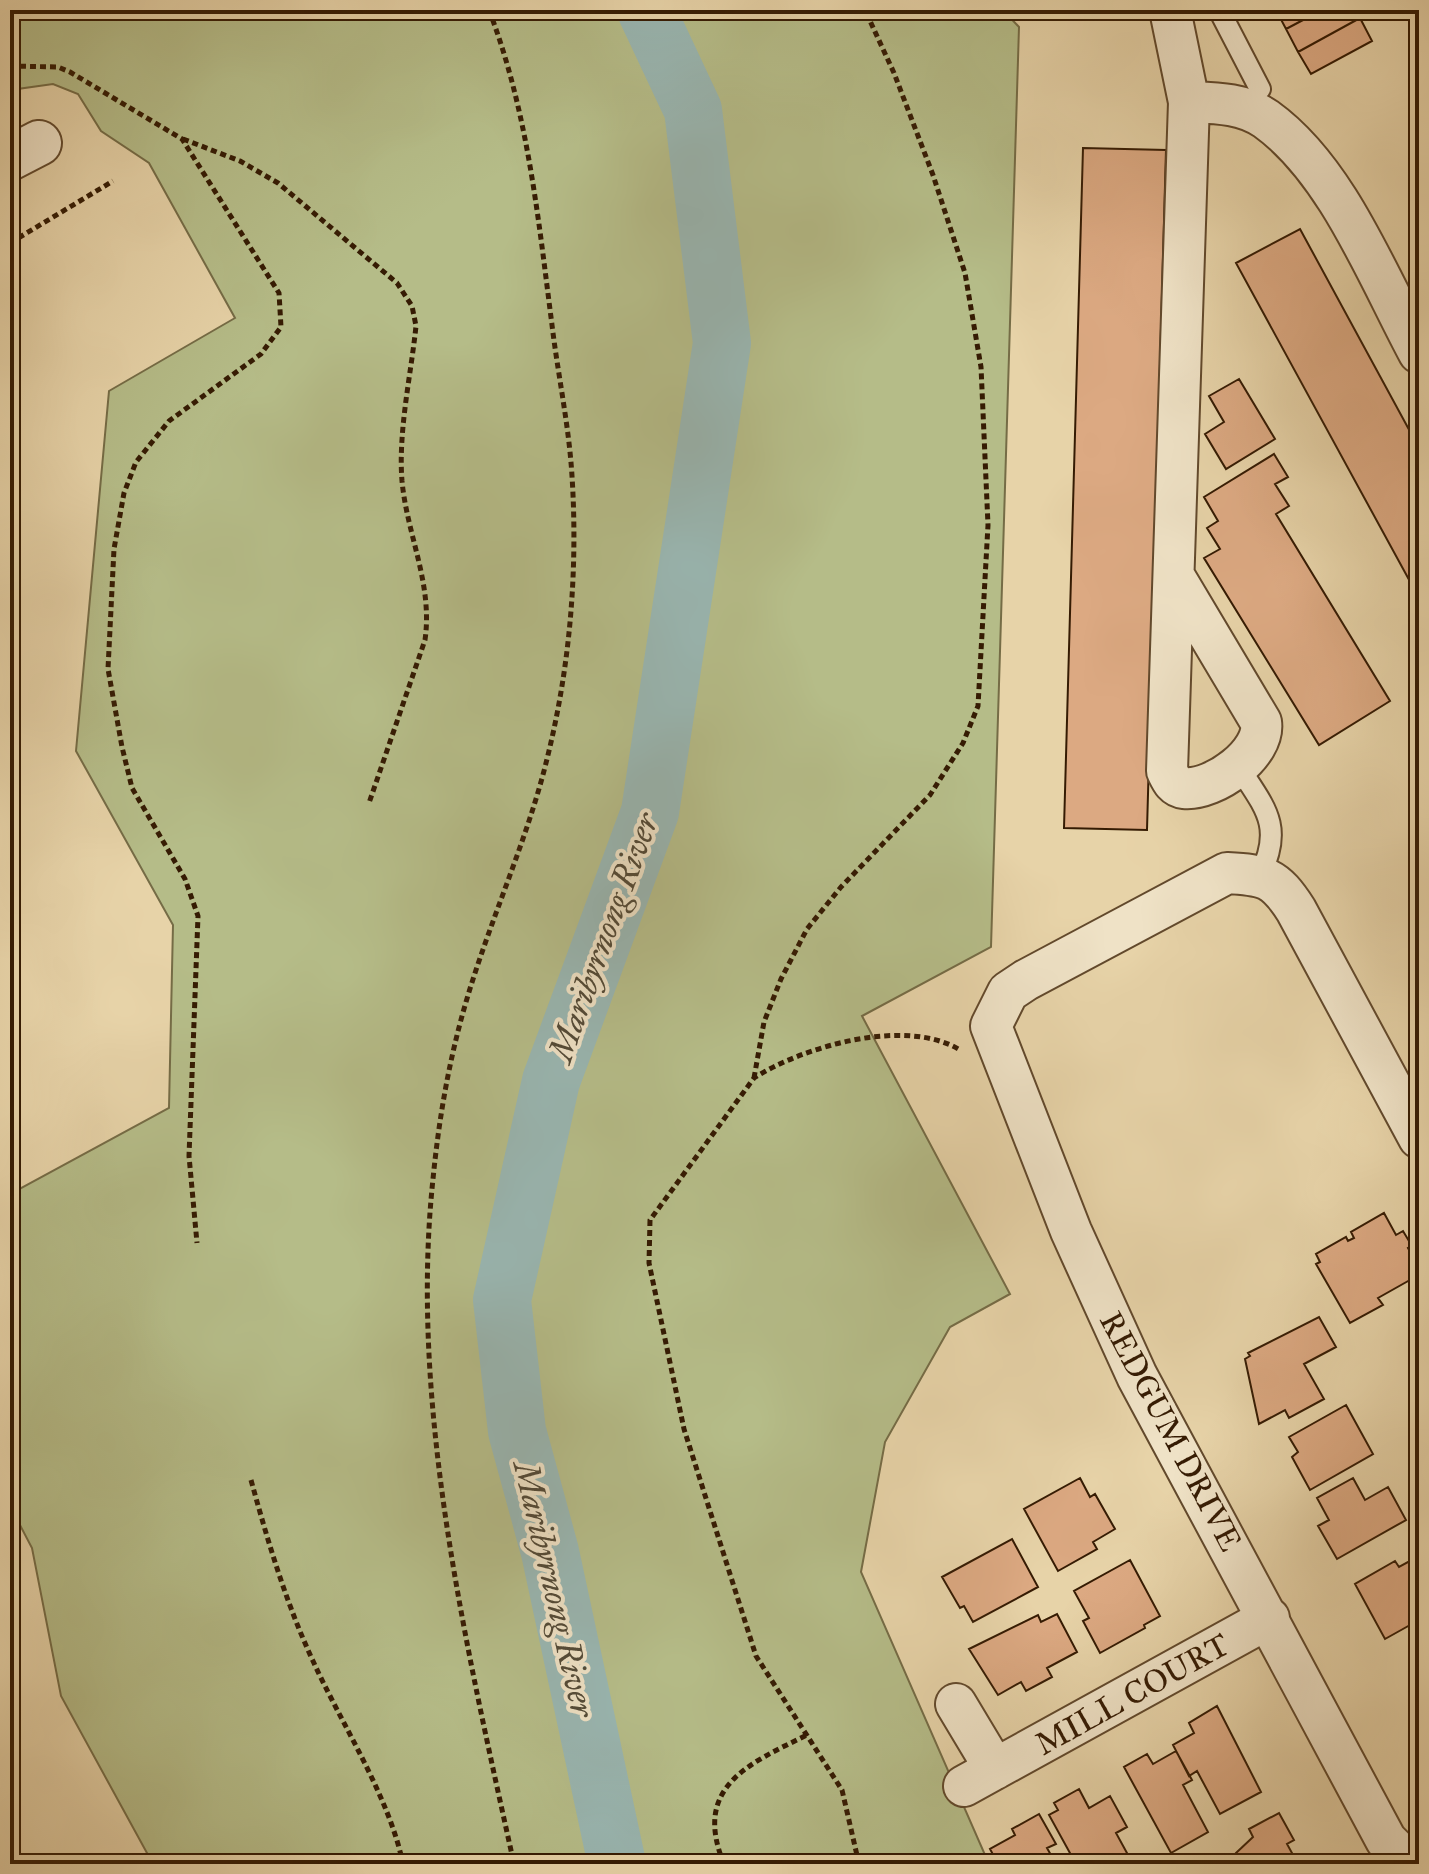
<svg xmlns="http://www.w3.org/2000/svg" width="1429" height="1874" font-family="'IM FELL Great Primer',serif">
<rect width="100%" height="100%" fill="#e7d3a8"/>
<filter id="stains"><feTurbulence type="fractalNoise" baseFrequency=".0025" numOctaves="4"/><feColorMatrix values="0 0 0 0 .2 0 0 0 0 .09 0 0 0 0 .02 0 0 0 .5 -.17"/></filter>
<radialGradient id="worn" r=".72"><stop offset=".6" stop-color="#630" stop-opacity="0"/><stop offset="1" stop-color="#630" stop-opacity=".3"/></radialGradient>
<path fill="#b5bc88" stroke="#756c46" stroke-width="2" d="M10,10H1003L1019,27L991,947L862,1016L1010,1294L950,1327L885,1442L861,1572L989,1864H153L61,1696L32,1548L10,1506V1194L169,1108L173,925L76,751L109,391L235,318L149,163L101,131L78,94L53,84L10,90Z"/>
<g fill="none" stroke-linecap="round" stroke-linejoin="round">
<path stroke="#99b6b1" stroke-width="58" d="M617,1864L550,1552L517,1431L502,1300L551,1081L650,812L722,343L693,110L646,10"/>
</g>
<path fill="#dca982" stroke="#351b03" stroke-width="2" d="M1276,10H1322L1286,29Z
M1322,10H1355L1360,18L1298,52L1286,29Z
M1360,18L1372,41L1311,74L1298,52Z
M1083,148L1166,150L1147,830L1064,828Z
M1300,229L1419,448V598L1236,263Z
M1239,379L1275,439L1226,469L1205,434L1224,422L1209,396Z
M1274,454L1288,477L1275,484L1289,506L1276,514L1390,701L1319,745L1204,558L1220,549L1207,528L1218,521L1204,497Z
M1384,1213L1396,1235L1403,1231L1412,1246L1408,1248L1416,1263L1410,1266L1417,1276L1378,1298L1383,1305L1350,1323L1316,1264L1320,1262L1316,1254L1346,1237L1348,1241L1354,1238L1351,1232Z
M1319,1317L1336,1347L1304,1364L1324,1399L1289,1418L1285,1410L1259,1424L1245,1359L1250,1356L1248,1353Z
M1346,1405L1373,1454L1310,1490L1292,1457L1298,1452L1289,1437Z
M1080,1478L1090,1497L1095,1494L1115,1529L1093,1542L1097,1549L1058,1571L1024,1509Z
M1353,1478L1365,1500L1388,1487L1406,1520L1337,1559L1318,1526L1329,1520L1317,1498Z
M1012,1539L1038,1587L973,1622L964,1606L960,1608L942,1577Z
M1419,1556V1620L1385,1639L1355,1584L1395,1561L1399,1567Z
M1130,1560L1160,1616L1144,1625L1145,1628L1100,1653L1083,1621L1089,1618L1074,1591Z
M1057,1614L1077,1652L1047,1668L1052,1677L1026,1691L1021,1682L998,1695L969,1649L1038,1615L1041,1622Z
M1217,1706L1261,1792L1220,1814L1197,1771L1189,1776L1173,1745L1194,1733L1189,1723Z
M1176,1751L1192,1780L1183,1785L1208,1832L1171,1853L1124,1767L1147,1754L1153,1764Z
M1079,1789L1089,1808L1110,1796L1127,1827L1116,1833L1133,1864H1076L1049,1815L1058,1810L1054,1803Z
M1279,1813L1294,1840L1287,1844L1298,1864H1242L1236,1853L1253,1837L1249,1829Z
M1039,1814L1056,1844L1047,1848L1056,1864H998L990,1849L1015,1835L1012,1829Z"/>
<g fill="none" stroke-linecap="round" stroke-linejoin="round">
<g stroke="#62492c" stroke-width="24">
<path id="service" d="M1219,10L1260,89
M1238,766C1265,808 1284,826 1260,875"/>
</g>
<g stroke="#62492c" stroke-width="44">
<path id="minor" d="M1170,10L1189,102L1167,771C1171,779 1174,787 1184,788C1214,791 1266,753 1261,722L1174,576
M1189,102C1216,103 1243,103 1266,119C1337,170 1378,277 1419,353
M956,1704L995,1769
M964,1786L1269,1618
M1410,1864L1386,1840L1137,1376L1071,1231L991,1026L1008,992L1026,980L1227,873C1265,875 1275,877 1296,910L1419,1138"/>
</g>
<g stroke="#62492c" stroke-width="48">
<path id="tertiary" d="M10,158L39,143"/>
</g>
<path stroke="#351b03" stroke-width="5" stroke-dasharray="6 4" stroke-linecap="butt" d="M489,10C528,112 538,217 552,325C558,375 569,426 572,476C578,570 570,667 547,759C527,841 490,920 466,1002C449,1060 439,1118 433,1179C409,1403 466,1646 514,1864
M10,66L58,67L70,72L182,139L279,293L281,327L261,354L169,421L136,462L124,493L114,549L108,669L122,747L132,788L185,879L198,916L189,1156L197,1243
M183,139L240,161L278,183L397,283L412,306L416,326C411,375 398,431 402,481C407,535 433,584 425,640L369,803
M10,243L113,181
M754,1078L764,1022L781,979L807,929L841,887L930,795L963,743L978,706L988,525L981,367L965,273L933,175L894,73L865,10
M251,1480C268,1542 286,1603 313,1661C342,1725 389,1796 403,1864
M724,1864C692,1787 748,1764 807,1735
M859,1864L842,1790L756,1656L684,1429L649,1263L650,1220L754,1078C804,1046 906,1017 960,1050"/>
<use href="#service" stroke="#efe2c6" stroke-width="20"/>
<use href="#minor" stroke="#efe2c6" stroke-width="40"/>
<use href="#tertiary" stroke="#efe2c6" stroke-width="44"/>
</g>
<g text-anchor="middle" stroke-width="8" stroke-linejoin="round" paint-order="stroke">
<g font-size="32" fill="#351b03" stroke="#efe2c6">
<text transform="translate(1171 1431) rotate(62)" y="11">REDGUM DRIVE</text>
<text transform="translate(1132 1694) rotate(-29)" y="11">MILL COURT</text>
</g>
<g font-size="34" font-style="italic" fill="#534a37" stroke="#efe2c6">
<text transform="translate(603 937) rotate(-70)" y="12">Maribyrnong River</text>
<text transform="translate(555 1589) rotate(77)" y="12">Maribyrnong River</text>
</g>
</g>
<rect width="1429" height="1874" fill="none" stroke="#e7d3a8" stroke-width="40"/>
<rect x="12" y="12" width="1405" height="1850" fill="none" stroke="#351b03" stroke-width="4"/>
<rect x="20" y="20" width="1389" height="1834" fill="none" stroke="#351b03" stroke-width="2"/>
<rect width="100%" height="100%" filter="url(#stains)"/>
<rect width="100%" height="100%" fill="url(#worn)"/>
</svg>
